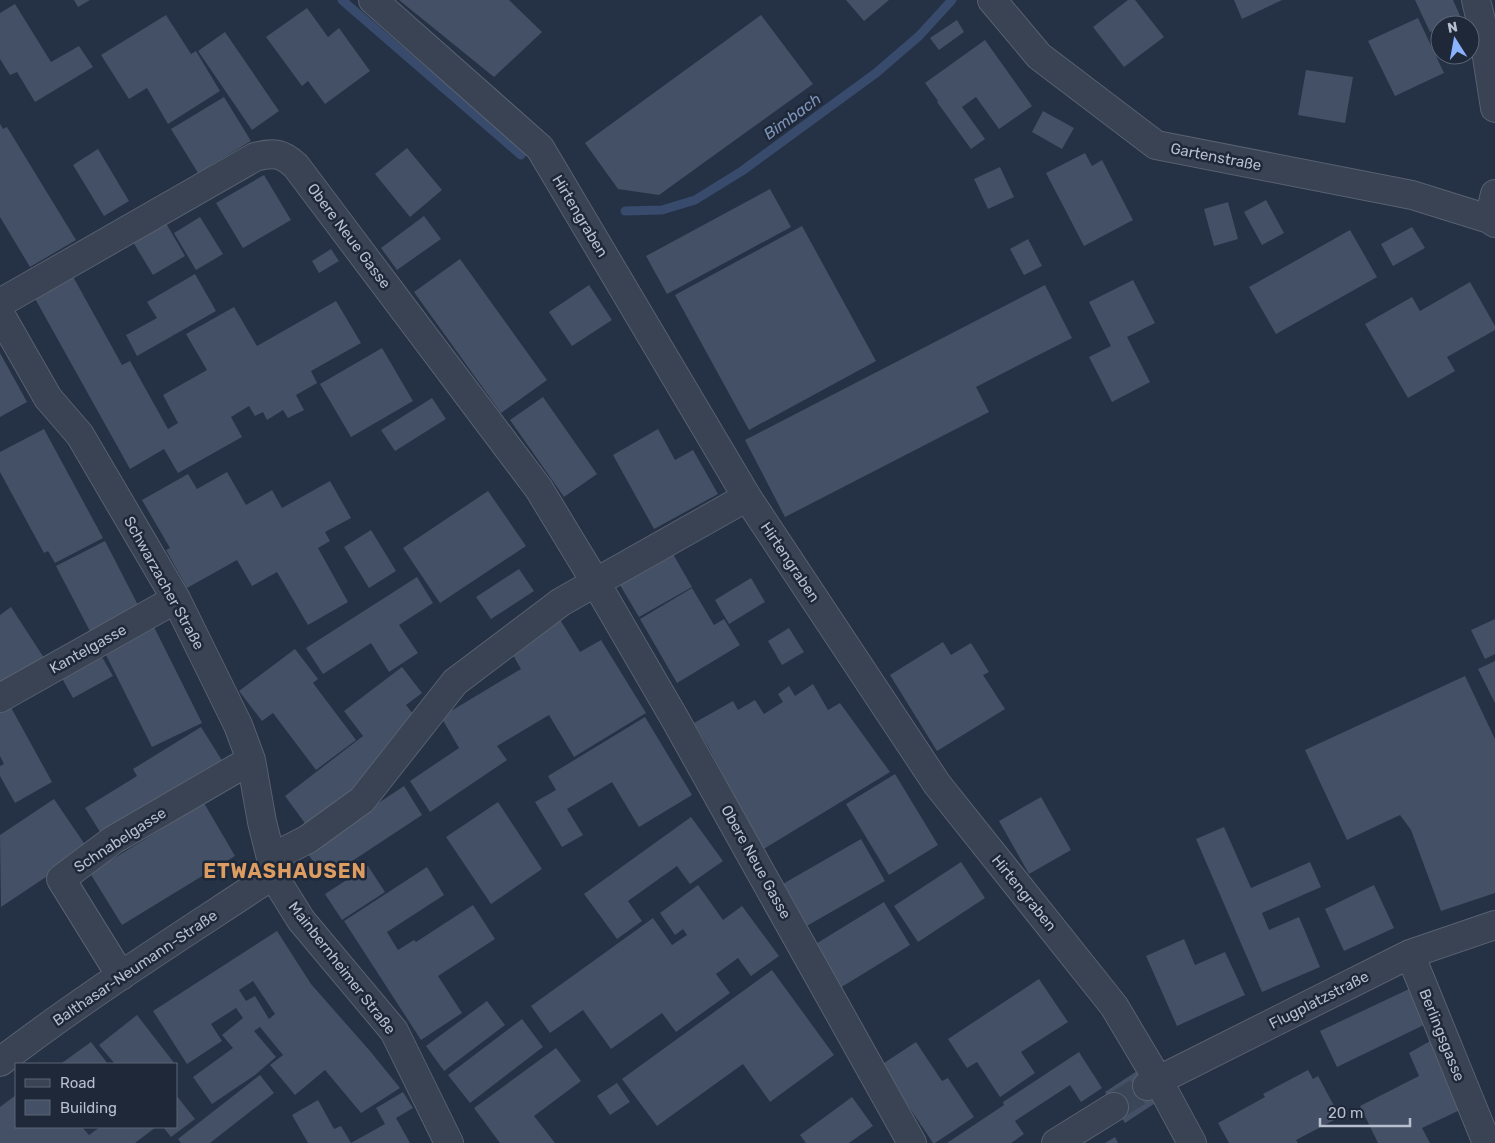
<svg xmlns="http://www.w3.org/2000/svg" width="1495" height="1143" font-family="Rubik,sans-serif">
<rect width="100%" height="100%" fill="#253144"/>
<g fill="none" stroke-linecap="round" stroke-linejoin="round">
<path stroke="#384b6c" stroke-width="9" d="M342,0L521,155
M625,211L662,210L695,200L742,171L876,73L919,36L952,0"/>
</g>
<path fill="#445066" fill-rule="evenodd" d="M74,0H90L78,7Z
M399,0H509L542,32L494,77Z
M846,0H889L864,21Z
M1128,0H1135L1164,37L1124,67L1093,27Z
M1234,0H1282L1242,19Z
M1415,0H1453L1461,18L1445,25H1440V28L1430,32Z
M15,4L51,62L79,46L93,67L35,102L17,72L10,75L0,59V13Z
M307,8L328,37L339,28L370,71L325,104L308,81L302,86L266,37Z
M166,15L191,54L196,51L220,91L168,124L147,88L129,99L101,55Z
M761,15L813,84L659,195L618,189L585,143Z
M1418,18L1444,73L1395,96L1368,41Z
M957,20L964,32L939,50L930,38Z
M225,32L279,111L252,130L198,51Z
M985,40L1032,106L999,129L976,97L962,107L985,139L971,149L937,102L938,101L925,83Z
M1306,70L1353,77L1345,123L1298,115Z
M224,97L251,141L198,173L171,129Z
M1043,111L1074,128L1062,149L1032,132Z
M0,124L3,129L7,127L76,240L30,267L0,217Z
M407,148L442,190L410,217L375,174Z
M98,149L129,201L104,216L73,165Z
M1085,153L1092,166L1102,160L1133,220L1084,246L1046,173Z
M1000,167L1014,197L988,209L974,179Z
M264,175L291,220L243,248L216,203Z
M770,189L791,227L667,294L646,256Z
M1266,200L1284,233L1262,245L1244,212Z
M1228,202L1238,239L1214,246L1204,209Z
M424,216L441,239L397,270L381,248Z
M200,217L223,254L196,270L174,233Z
M163,218L185,256L153,275L130,237Z
M802,226L876,361L749,430L675,295Z
M1412,227L1425,248L1393,266L1381,244Z
M1350,230L1377,277L1276,334L1249,287Z
M1028,239L1042,266L1024,275L1010,249Z
M331,249L339,261L319,273L312,261Z
M460,259L547,380L501,413L414,292Z
M71,273L122,365L130,361L168,429L178,423L163,395L207,370L186,334L234,307L257,346L336,301L361,343L311,371L317,383L296,395L304,410L288,418L283,410L267,420L263,412L255,416L249,406L231,417L242,437L178,473L164,449L130,469L33,295Z
M195,274L216,311L137,356L126,335L157,318L147,302Z
M1133,280L1155,323L1127,337L1150,382L1112,402L1089,357L1111,346L1089,302Z
M1470,282L1495,326V330L1447,357L1455,371L1408,398L1365,324L1412,297L1420,311Z
M589,285L612,320L572,346L549,312Z
M1045,285L1072,338L976,387L989,412L785,517L745,440Z
M382,348L413,401L351,437L320,384Z
M0,353L27,402L0,417Z
M543,397L597,474L564,497L510,420Z
M432,398L446,419L395,451L381,430Z
M44,429L103,538L55,563L48,551L44,553L0,472V452Z
M658,429L675,460L693,450L718,494L654,529L613,455Z
M227,472L246,505L272,490L282,508L330,481L351,518L325,532L330,541L318,548L348,602L308,625L277,572L252,586L237,560L187,588L166,550L170,548L142,500L188,474L197,489Z
M488,491L526,546L440,603L403,548Z
M371,530L396,571L369,588L344,547Z
M105,541L139,607L93,637L56,566Z
M670,549L692,587L639,617L617,580Z
M519,569L534,591L491,619L476,597Z
M417,577L433,603L399,625L418,653L389,672L371,643L323,674L306,648Z
M751,578L765,602L729,624L715,600Z
M692,588L714,625L724,619L740,645L677,683L640,619Z
M11,607L48,664L0,689V615Z
M559,618L580,652L601,640L646,713L574,757L549,715L497,746L507,760L430,812L410,781L459,748L441,717L521,669L509,648Z
M1495,619V654L1485,659L1471,630Z
M152,623L202,723L152,747L102,647Z
M789,628L804,652L782,665L768,641Z
M943,642L951,655L971,643L989,672L983,675L1005,709L937,751L890,675Z
M295,649L318,679L313,683L356,740L316,770L273,713L262,721L239,691Z
M98,650L113,676L73,698L59,673Z
M1495,661V703L1478,669Z
M402,667L422,693L406,705L420,723L364,780L307,826L285,796L363,736L344,711Z
M1465,676L1495,739V893L1441,911L1411,830L1400,815L1347,840L1305,750Z
M813,684L828,710L840,703L890,772L762,850L709,748L694,723L733,701L738,710L755,700L764,714L783,702L778,694L789,686L795,696Z
M8,702L52,782L15,803L0,776V766L4,764L0,756V707Z
M645,717L692,795L639,827L612,782L567,809L583,835L562,847L535,802L556,790L548,776Z
M201,727L223,762L102,835L85,808L137,776L133,769Z
M895,774L938,845L889,875L846,804Z
M404,786L422,815L325,879L306,851Z
M1041,797L1071,850L1029,874L999,821Z
M54,799L88,849L1,907L0,835Z
M498,802L542,869L491,904L446,837Z
M204,803L235,856L122,925L90,873Z
M691,817L723,861L690,884L677,866L628,901L642,921L617,939L584,894Z
M1224,827L1251,888L1310,862L1321,887L1262,913L1269,930L1299,917L1320,967L1262,992L1196,839Z
M861,839L885,881L805,927L781,885Z
M961,862L985,898L918,942L894,906Z
M368,866L385,892L342,920L325,894Z
M427,867L444,895L387,932L398,950L414,940L416,942L473,905L495,939L438,976L462,1013L421,1040L344,921Z
M698,885L723,920L742,906L779,956L751,976L738,958L716,974L730,993L676,1032L662,1013L611,1049L583,1010L550,1033L531,1006L653,918L672,945L687,935L683,929L675,935L660,913Z
M1374,885L1394,928L1344,951L1325,909Z
M884,902L910,945L840,988L814,945Z
M277,931L311,984L370,1051L400,1088L361,1113L325,1070L295,1095L270,1065L283,1055L260,1027L254,1031L276,1057L255,1075L212,1104L193,1077L233,1048L222,1035L243,1018L236,1008L211,1024L222,1041L187,1064L153,1011ZM253,981L275,1014L269,1019L255,996L246,1001L239,990Z
M1184,939L1195,965L1225,952L1245,995L1177,1026L1146,956Z
M772,970L834,1055L770,1102L743,1064L657,1126L622,1079Z
M1039,979L1068,1022L1021,1052L1035,1073L1000,1097L977,1062L967,1068L948,1039Z
M1409,989L1426,1024L1337,1067L1320,1031Z
M487,1001L505,1025L444,1071L426,1046Z
M137,1015L175,1064H115L99,1045Z
M522,1019L543,1047L470,1103L448,1075Z
M1432,1040L1460,1110L1422,1128L1430,1143H1378L1360,1106L1419,1076L1409,1053Z
M91,1042L108,1064H60L66,1060Z
M916,1042L942,1081L948,1078L974,1117L935,1143H933L881,1065Z
M556,1048L581,1081L534,1116L555,1143H500L474,1108Z
M1079,1052L1102,1088L1081,1102L1070,1085L1015,1121L1024,1134L1011,1143H947L1004,1105L1003,1102Z
M1308,1070L1313,1079L1318,1076L1340,1117L1296,1140L1298,1143H1229L1218,1123L1265,1097L1263,1094Z
M1137,1071L1157,1102L1125,1123L1105,1092Z
M260,1075L274,1093L210,1143H181L178,1139Z
M617,1083L630,1102L610,1115L597,1096Z
M403,1092L413,1108L396,1118L410,1143H351L385,1124L376,1108Z
M16,1095V1127H82L89,1135L100,1127H156L135,1143H0V1107Z
M176,1095L195,1119L171,1137L163,1127H176Z
M852,1097L873,1126L849,1143H806L800,1135Z
M318,1100L334,1129L341,1126L351,1143H308L292,1115Z
M1115,1137L1118,1143H1105Z"/>
<g fill="none" stroke-linecap="round" stroke-linejoin="round">
<path stroke="#3b4659" stroke-width="28" stroke-dasharray="28 14" stroke-linecap="butt" d="M1114,1107L1147,1086"/>
<g stroke="#586170" stroke-width="30">
<path id="minor" d="M373,0L540,148L747,497L937,784L1114,1006L1158,1080L1192,1143
M992,0L1039,56L1156,145L1412,195L1489,219L1495,223
M1476,0L1482,25L1495,108
M1489,219L1495,194
M0,303L255,157C274,152 282,153 296,166L539,489L596,583L675,719L912,1143
M0,314L48,398L80,435L176,599L238,725L251,760L262,822L271,858L273,875L301,920L394,1031L449,1143
M0,698L176,599
M271,858L308,839L362,800L455,682L561,602L747,497
M1410,954L1487,1143
M121,976L61,879L113,840L251,760
M0,1062C87,995 181,936 273,875
M1147,1086L1410,954L1495,925
M1056,1143L1114,1107"/>
</g>
<use href="#minor" stroke="#394353" stroke-width="28"/>
</g>
<g text-anchor="middle" stroke-width="5" stroke-linejoin="round" paint-order="stroke">
<g font-size="15" fill="#b7becd" stroke="#1e2838">
<text transform="translate(1216 157) rotate(11)" y="5">Gartenstraße</text>
<text transform="translate(580 216) rotate(59)" y="5">Hirtengraben</text>
<text transform="translate(349 236) rotate(53)" y="5">Obere Neue Gasse</text>
<text transform="translate(790 562) rotate(56)" y="5">Hirtengraben</text>
<text transform="translate(164 583) rotate(61)" y="5">Schwarzacher Straße</text>
<text transform="translate(88 649) rotate(-29)" y="5">Kantelgasse</text>
<text transform="translate(120 840) rotate(-33)" y="5">Schnabelgasse</text>
<text transform="translate(756 862) rotate(61)" y="5">Obere Neue Gasse</text>
<text transform="translate(1024 893) rotate(51)" y="5">Hirtengraben</text>
<text transform="translate(135 968) rotate(-34)" y="5">Balthasar-Neumann-Straße</text>
<text transform="translate(342 968) rotate(52)" y="5">Mainbernheimer Straße</text>
<text transform="translate(1319 1000) rotate(-27)" y="5">Flugplatzstraße</text>
<text transform="translate(1442 1035) rotate(68)" y="5">Berlingsgasse</text>
</g>
<g font-size="16" font-style="italic" fill="#7c92b6" stroke="#1e2838">
<text transform="translate(792 116) rotate(-36)" y="6">Bimbach</text>
</g>
<g font-size="20" font-weight="bold" letter-spacing="1" fill="#dd9d62" stroke="#1e2838">
<text x="285" y="878">ETWASHAUSEN</text>
</g>
</g>
<rect x="15" y="1063" width="162" height="65" fill="#1e2838" stroke="#5b6474"/>
<rect x="25" y="1079" width="25" height="8" fill="#394353" stroke="#5b6474"/>
<text x="60" y="1088" font-size="15" fill="#b7becd">Road</text>
<rect x="25" y="1100" width="25" height="15" fill="#445066" stroke="#5b6474"/>
<text x="60" y="1113" font-size="15" fill="#b7becd">Building</text>
<g transform="translate(1455 40) rotate(349)"><circle r="24" fill="#1e2838" stroke="#5b6474"/>
<path d="M0-4L9 19L0 12L-9 19Z" fill="#8ab2fe"/>
<text y="-8" font-size="14" font-weight="bold" text-anchor="middle" fill="#b7becd">N</text>
</g>
<path d="M1320 1118v8h90v-8" fill="none" stroke="#b7becd" stroke-width="2.5"/>
<text x="1328" y="1118" font-size="15" fill="#b7becd" stroke="#1e2838" stroke-width="4" paint-order="stroke">20 m</text>
</svg>
